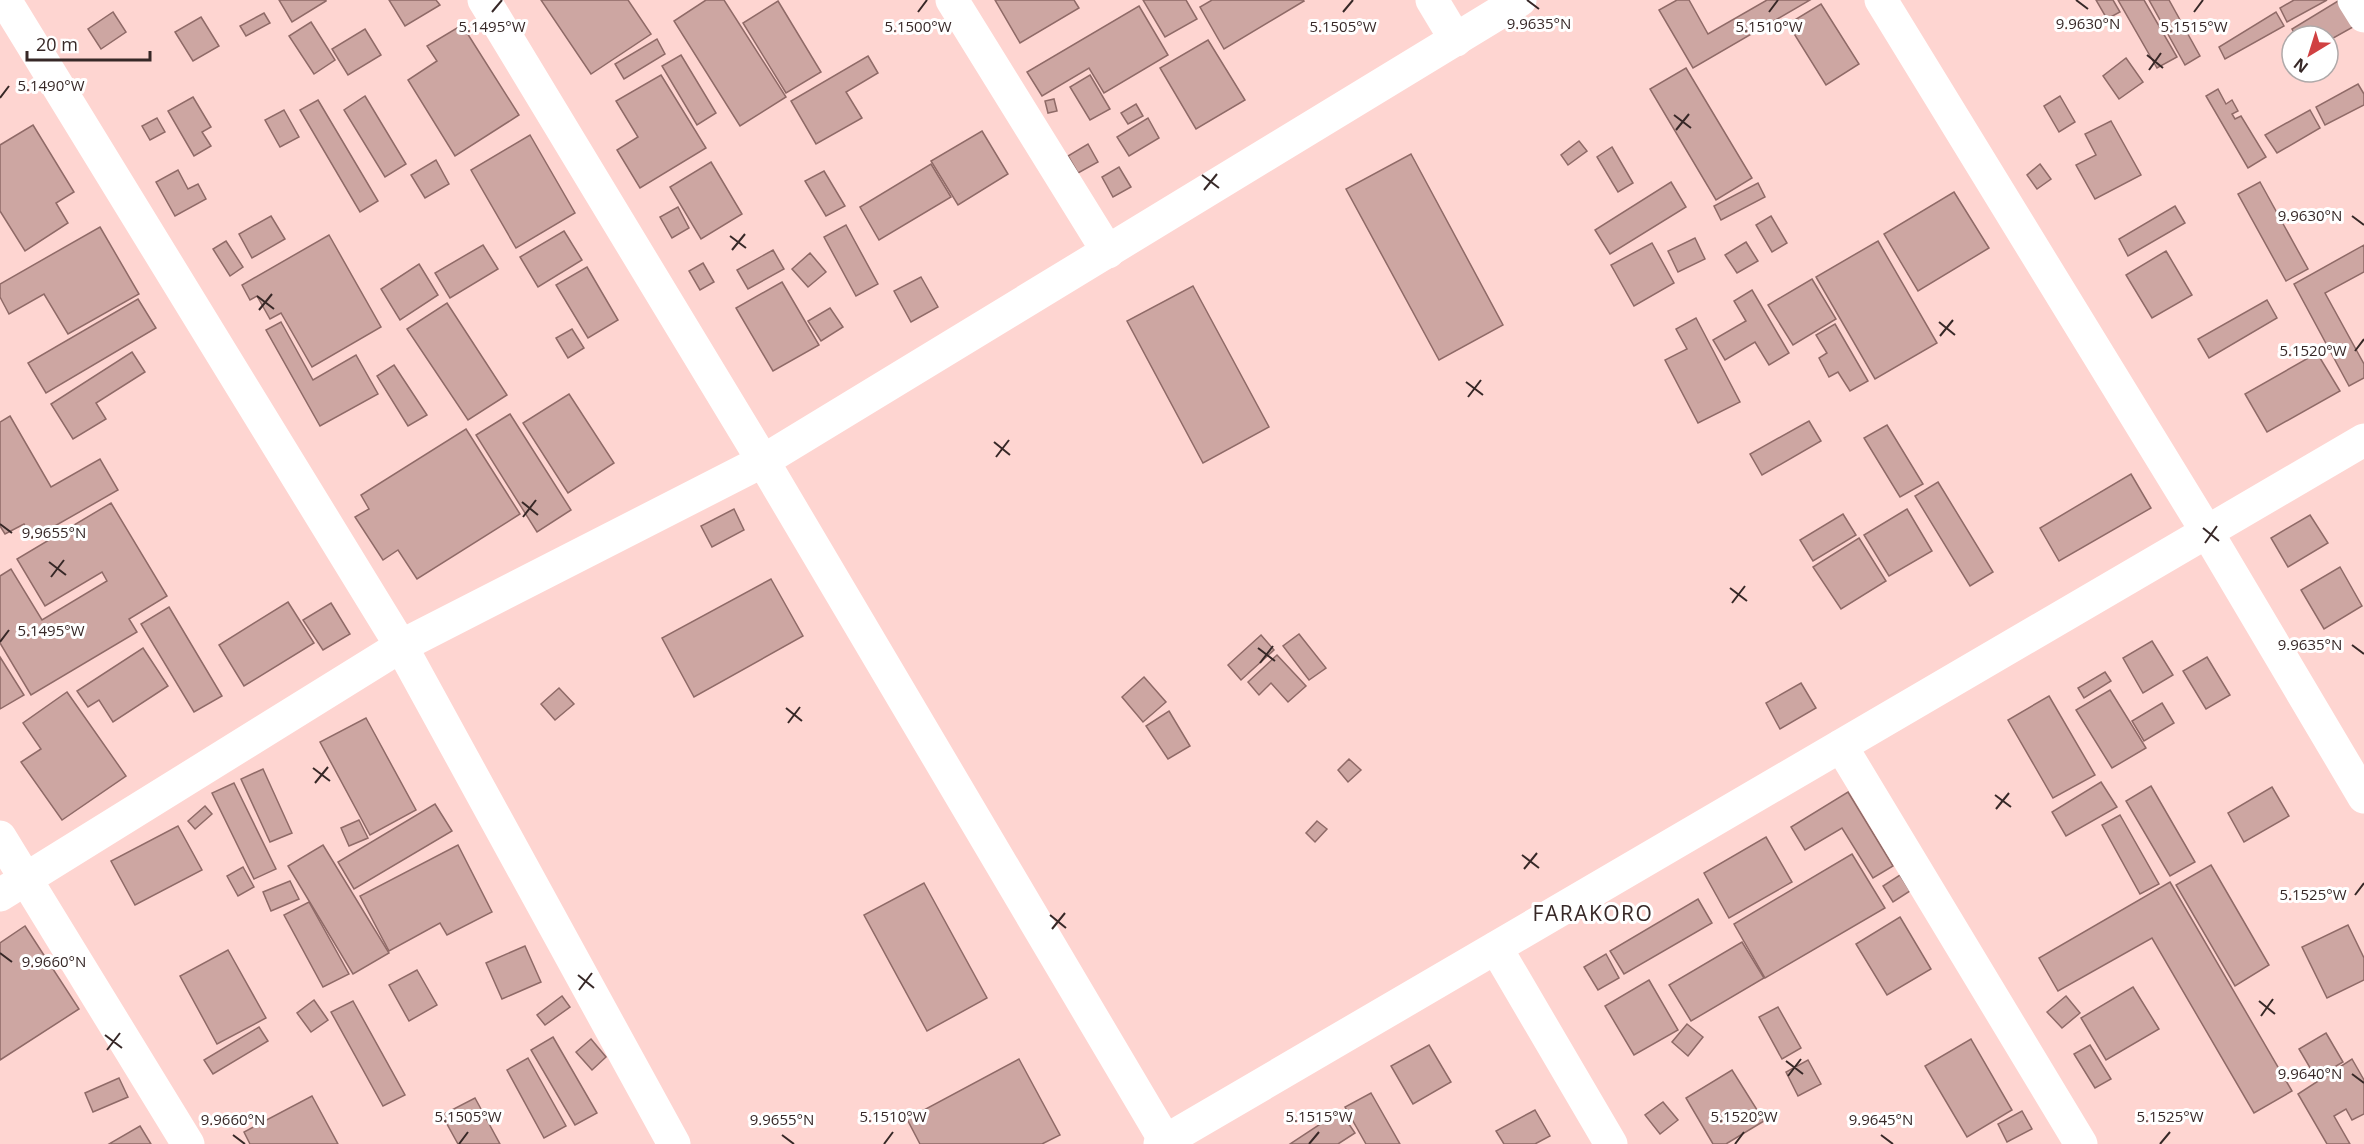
<svg xmlns="http://www.w3.org/2000/svg" width="2364" height="1144" viewBox="0 0 2364 1144" font-family="'Open Sans',sans-serif">
<style>
.building{fill:#cda6a2;stroke:#8f6a67;stroke-width:1.5}
.lines{fill:none;stroke-linecap:round;stroke-linejoin:round}
.minor{stroke:#fff;stroke-width:33}
.ticks{fill:none;stroke:#372827;stroke-width:2}
.labels{text-anchor:middle;stroke-width:6;stroke-linejoin:round;paint-order:stroke}
.neighbourhood-label{font-size:21px;letter-spacing:1.5px;fill:#372827;stroke:#fff}
.ticks-label{font-size:15px;text-anchor:middle;fill:#372827;stroke:#fff;stroke-width:6;stroke-linejoin:round;paint-order:stroke}
</style>
<rect width="100%" height="100%" fill="#fed5d1"/>
<!-- building -->
<g class="building">
<path d="M279,0H326V1L292,22Z"/>
<path d="M389,0H436L440,5L405,26Z"/>
<path d="M541,0H628L651,34L591,74Z"/>
<path d="M706,0H724L786,97L740,126L674,21Z"/>
<path d="M995,0H1074L1079,8L1020,43Z"/>
<path d="M1143,0H1186L1197,19L1165,37Z"/>
<path d="M1212,0H1303L1304,1L1224,49L1200,7Z"/>
<path d="M1677,0H1689L1708,34L1767,0H1810L1693,68L1659,10Z"/>
<path d="M2096,0H2113L2120,12L2107,19Z"/>
<path d="M2118,0H2144L2177,57L2157,68Z"/>
<path d="M2149,0H2169L2200,56L2185,65Z"/>
<path d="M2294,0H2327L2287,22L2280,8Z"/>
<path d="M778,1L821,72L786,93L743,23Z"/>
<path d="M2338,1L2353,27L2328,41V36H2296L2292,29Z"/>
<path d="M1821,4L1859,64L1826,85L1788,24Z"/>
<path d="M1139,6L1168,55L1104,93L1089,68L1042,96L1027,72Z"/>
<path d="M113,12L126,32L101,49L88,29Z"/>
<path d="M2276,12L2284,26L2225,59L2219,47Z"/>
<path d="M264,13L270,23L246,36L240,26Z"/>
<path d="M201,17L219,46L193,61L175,32Z"/>
<path d="M311,22L335,60L314,74L289,36Z"/>
<path d="M462,25L519,115L455,156L408,80L437,61L427,46Z"/>
<path d="M365,29L381,55L348,75L332,49Z"/>
<path d="M657,39L665,54L624,79L615,64Z"/>
<path d="M1208,40L1245,100L1196,129L1160,68Z"/>
<path d="M681,55L716,113L697,125L662,66Z"/>
<path d="M868,56L878,73L846,92L862,118L816,144L791,101Z"/>
<path d="M2126,58L2143,82L2119,99L2103,76Z"/>
<path d="M1686,68L1752,178L1716,200L1650,89Z"/>
<path d="M661,75L706,148L640,188L617,150L638,137L616,101Z"/>
<path d="M1090,75L1110,109L1090,120L1070,87Z"/>
<path d="M2358,84L2364,94V105L2325,125L2316,107Z"/>
<path d="M2218,89L2226,104L2232,100L2238,111L2232,114L2235,119L2241,116L2266,157L2248,168L2206,96Z"/>
<path d="M365,96L406,164L385,177L344,110Z"/>
<path d="M2060,96L2075,122L2059,132L2044,106Z"/>
<path d="M193,97L211,127L202,132L211,146L194,156L168,111Z"/>
<path d="M1054,99L1057,111L1048,113L1045,101Z"/>
<path d="M318,100L378,201L360,212L300,110Z"/>
<path d="M1136,104L1143,116L1128,124L1121,113Z"/>
<path d="M284,110L299,137L280,147L265,120Z"/>
<path d="M2310,110L2320,128L2277,153L2265,135Z"/>
<path d="M157,118L165,132L150,140L142,126Z"/>
<path d="M1148,118L1159,138L1129,156L1117,137Z"/>
<path d="M2111,121L2141,175L2095,199L2076,165L2096,155L2085,134Z"/>
<path d="M33,125L74,192L56,203L68,223L25,251L0,211V145Z"/>
<path d="M982,131L1008,174L958,205L931,161Z"/>
<path d="M530,135L575,213L516,248L471,170Z"/>
<path d="M1579,141L1587,151L1568,165L1561,155Z"/>
<path d="M1088,144L1098,162L1078,173L1068,156Z"/>
<path d="M1612,147L1633,183L1618,192L1597,157Z"/>
<path d="M1411,154L1503,325L1439,360L1346,189Z"/>
<path d="M436,160L449,184L425,198L411,175Z"/>
<path d="M711,162L742,214L701,239L670,187Z"/>
<path d="M931,164L951,197L879,240L860,207Z"/>
<path d="M2040,164L2051,179L2037,189L2027,175Z"/>
<path d="M1119,167L1131,187L1113,197L1102,177Z"/>
<path d="M178,170L188,189L198,184L206,199L175,216L156,182Z"/>
<path d="M824,171L845,206L826,216L805,181Z"/>
<path d="M1671,182L1686,207L1610,254L1595,230Z"/>
<path d="M2260,182L2308,269L2286,281L2238,194Z"/>
<path d="M1758,183L1765,197L1721,220L1714,206Z"/>
<path d="M1954,192L1989,248L1918,291L1884,234Z"/>
<path d="M2175,206L2185,223L2128,256L2119,239Z"/>
<path d="M678,207L689,228L672,238L660,217Z"/>
<path d="M271,216L285,239L252,258L239,234Z"/>
<path d="M1771,216L1787,243L1772,252L1756,225Z"/>
<path d="M846,225L878,284L856,296L824,237Z"/>
<path d="M100,227L139,294L68,334L44,294L9,314L0,297V284Z"/>
<path d="M564,231L582,260L538,287L520,257Z"/>
<path d="M329,235L381,327L312,367L281,313L270,319L257,296L250,300L242,285Z"/>
<path d="M1695,238L1705,259L1678,272L1668,251Z"/>
<path d="M226,241L243,267L230,276L213,249Z"/>
<path d="M1878,241L1937,343L1875,379L1816,277Z"/>
<path d="M1746,242L1758,261L1737,273L1725,255Z"/>
<path d="M1652,243L1674,283L1634,306L1611,265Z"/>
<path d="M483,245L498,269L450,298L435,273Z"/>
<path d="M2364,245V272L2325,293L2364,364V378L2349,386L2294,284Z"/>
<path d="M773,250L784,269L748,289L737,270Z"/>
<path d="M2166,251L2192,295L2152,318L2126,275Z"/>
<path d="M810,253L826,272L808,287L792,269Z"/>
<path d="M703,263L714,282L700,290L689,271Z"/>
<path d="M419,264L438,295L400,320L381,289Z"/>
<path d="M587,267L618,320L588,338L556,285Z"/>
<path d="M921,277L938,307L911,322L894,291Z"/>
<path d="M1812,279L1836,319L1793,345L1768,305Z"/>
<path d="M782,282L819,345L773,371L736,308Z"/>
<path d="M1193,286L1269,427L1203,463L1127,321Z"/>
<path d="M1752,290L1789,353L1769,365L1755,342L1725,360L1713,340L1746,321L1734,301Z"/>
<path d="M138,299L156,328L46,393L28,363Z"/>
<path d="M2267,300L2277,318L2209,358L2198,339Z"/>
<path d="M447,303L507,395L468,420L407,329Z"/>
<path d="M830,308L843,327L821,341L808,321Z"/>
<path d="M1696,318L1740,402L1698,423L1665,360L1687,349L1676,329Z"/>
<path d="M281,322L313,380L356,355L378,394L320,426L266,330Z"/>
<path d="M1835,324L1868,381L1850,391L1838,372L1829,377L1819,358L1827,353L1816,335Z"/>
<path d="M572,329L584,348L568,358L556,338Z"/>
<path d="M132,352L145,372L96,403L106,419L73,439L51,404Z"/>
<path d="M2317,353L2340,391L2267,432L2245,394Z"/>
<path d="M394,365L427,415L408,426L377,376Z"/>
<path d="M569,394L614,463L568,493L523,423Z"/>
<path d="M510,414L571,510L537,532L476,435Z"/>
<path d="M10,416L51,487L100,459L118,490L32,539L24,524L5,534L0,526V422Z"/>
<path d="M1809,421L1821,441L1762,475L1750,454Z"/>
<path d="M1887,425L1923,484L1900,497L1864,438Z"/>
<path d="M466,429L520,514L417,579L398,550L383,560L355,517L369,509L361,495Z"/>
<path d="M2131,474L2151,508L2059,561L2040,528Z"/>
<path d="M1938,482L1993,572L1970,586L1915,496Z"/>
<path d="M111,503L167,596L129,619L137,632L31,695L0,643V576L11,569L42,620L107,581L102,572L45,606L17,559Z"/>
<path d="M734,509L744,530L712,547L701,526Z"/>
<path d="M1907,509L1932,551L1889,576L1864,535Z"/>
<path d="M1843,514L1856,535L1813,561L1800,540Z"/>
<path d="M2310,515L2328,543L2288,567L2271,538Z"/>
<path d="M1859,538L1886,581L1841,609L1813,567Z"/>
<path d="M2340,567L2362,606L2324,629L2301,590Z"/>
<path d="M771,579L803,636L694,697L662,638Z"/>
<path d="M288,602L314,643L244,686L219,645Z"/>
<path d="M331,603L350,634L323,650L303,620Z"/>
<path d="M169,607L222,696L194,712L141,624Z"/>
<path d="M1299,634L1326,668L1309,680L1283,646Z"/>
<path d="M1261,635L1274,650L1241,680L1228,665Z"/>
<path d="M2152,641L2173,675L2143,693L2123,658Z"/>
<path d="M143,648L168,686L113,722L99,700L88,707L77,691Z"/>
<path d="M1277,655L1306,686L1288,702L1271,683L1259,695L1248,682Z"/>
<path d="M0,657L24,695L0,709Z"/>
<path d="M2207,657L2230,695L2206,709L2183,671Z"/>
<path d="M2105,672L2111,681L2084,698L2078,688Z"/>
<path d="M1144,677L1166,702L1143,722L1122,697Z"/>
<path d="M1801,683L1816,708L1780,729L1766,703Z"/>
<path d="M559,688L574,704L555,720L541,704Z"/>
<path d="M2110,690L2146,748L2112,768L2076,710Z"/>
<path d="M67,692L126,776L62,820L21,762L41,749L23,723Z"/>
<path d="M2049,696L2095,775L2053,798L2008,720Z"/>
<path d="M2162,703L2174,723L2144,741L2132,721Z"/>
<path d="M1169,711L1190,746L1168,759L1146,726Z"/>
<path d="M366,718L416,810L370,835L320,742Z"/>
<path d="M1349,759L1361,770L1348,782L1338,770Z"/>
<path d="M263,769L292,833L270,842L241,779Z"/>
<path d="M2101,782L2117,807L2066,836L2052,812Z"/>
<path d="M234,783L276,869L254,879L212,793Z"/>
<path d="M2151,786L2195,862L2170,876L2126,801Z"/>
<path d="M2272,787L2289,816L2244,842L2228,813Z"/>
<path d="M1848,792L1893,866L1873,878L1842,828L1805,850L1791,827Z"/>
<path d="M435,804L452,831L354,889L338,862Z"/>
<path d="M205,806L212,814L195,829L188,821Z"/>
<path d="M2120,815L2159,884L2140,894L2102,825Z"/>
<path d="M359,820L368,838L349,846L341,828Z"/>
<path d="M1317,821L1327,829L1315,842L1306,833Z"/>
<path d="M178,826L202,870L135,905L111,861Z"/>
<path d="M1766,837L1792,882L1729,918L1704,873Z"/>
<path d="M323,845L389,953L353,974L288,866Z"/>
<path d="M458,845L492,912L447,935L440,923L389,951L360,896Z"/>
<path d="M1852,854L1885,908L1765,978L1734,924Z"/>
<path d="M2211,865L2269,965L2235,986L2176,885Z"/>
<path d="M243,867L254,887L238,896L227,876Z"/>
<path d="M1900,875L1910,891L1893,902L1883,886Z"/>
<path d="M290,881L299,899L271,911L263,892Z"/>
<path d="M2170,882L2292,1091L2254,1113L2152,938L2058,991L2039,958Z"/>
<path d="M924,883L987,998L927,1031L864,915Z"/>
<path d="M1698,899L1712,923L1624,974L1610,951Z"/>
<path d="M309,902L349,974L323,987L284,915Z"/>
<path d="M1900,917L1931,969L1887,995L1856,944Z"/>
<path d="M2348,925L2364,958V980L2327,998L2302,947Z"/>
<path d="M25,926L79,1009L0,1060V943Z"/>
<path d="M1742,942L1764,978L1691,1021L1669,985Z"/>
<path d="M525,946L541,982L502,999L486,963Z"/>
<path d="M228,950L266,1018L217,1044L180,976Z"/>
<path d="M1606,954L1619,978L1598,990L1584,967Z"/>
<path d="M417,970L437,1005L409,1021L389,985Z"/>
<path d="M1649,980L1678,1030L1634,1055L1605,1006Z"/>
<path d="M2133,987L2159,1029L2106,1060L2081,1018Z"/>
<path d="M562,996L570,1007L545,1025L537,1015Z"/>
<path d="M2066,996L2080,1013L2062,1028L2047,1012Z"/>
<path d="M314,1000L328,1020L311,1032L297,1013Z"/>
<path d="M353,1001L405,1095L383,1106L331,1012Z"/>
<path d="M1778,1007L1801,1048L1782,1059L1759,1017Z"/>
<path d="M1687,1024L1703,1037L1688,1056L1672,1042Z"/>
<path d="M259,1027L268,1041L213,1074L204,1060Z"/>
<path d="M2326,1033L2343,1062L2316,1078L2299,1049Z"/>
<path d="M553,1037L597,1113L575,1125L531,1050Z"/>
<path d="M591,1039L606,1057L592,1070L576,1052Z"/>
<path d="M1971,1039L2012,1110L1967,1137L1925,1066Z"/>
<path d="M1429,1045L1451,1082L1413,1104L1391,1066Z"/>
<path d="M2090,1045L2111,1079L2095,1088L2074,1054Z"/>
<path d="M528,1058L566,1126L544,1138L507,1070Z"/>
<path d="M1019,1059L1060,1135L1042,1144H920L907,1119Z"/>
<path d="M2352,1059L2364,1080V1114L2352,1120L2346,1109L2334,1116L2350,1144H2327L2298,1094Z"/>
<path d="M1808,1060L1821,1084L1798,1096L1786,1072Z"/>
<path d="M1732,1070L1764,1121L1726,1144H1713L1686,1098Z"/>
<path d="M119,1078L128,1097L93,1112L85,1093Z"/>
<path d="M1371,1093L1400,1144H1366L1345,1107Z"/>
<path d="M312,1096L338,1144H250L244,1132Z"/>
<path d="M475,1098L500,1144H458L442,1115Z"/>
<path d="M1663,1102L1678,1120L1660,1134L1645,1115Z"/>
<path d="M1535,1110L1550,1136L1535,1144H1504L1496,1131Z"/>
<path d="M1340,1111L1355,1133L1338,1144H1290Z"/>
<path d="M2022,1111L2032,1129L2007,1142L1998,1124Z"/>
<path d="M140,1126L151,1144H109Z"/>
</g>
<g class="lines">
<!-- minor -->
<g class="minor">
<path d="M5,0L401,646L674,1144"/>
<path d="M484,0L763,461L1167,1144"/>
<path d="M952,0L1108,252"/>
<path d="M1432,0L1456,40"/>
<path d="M1881,0L2207,532L2364,797"/>
<path d="M2354,0L2364,16"/>
<path d="M1841,746L2081,1144"/>
<path d="M0,837L188,1144"/>
<path d="M0,895L401,646L763,461L1520,0"/>
<path d="M1496,948L1611,1144"/>
<path d="M1160,1144L2364,440"/>
</g>
</g>
<!-- ticks -->
<path class="ticks" d="M1527,0L1539,9M2076,0L2088,9M492,12L502,0M918,12L927,0M1343,12L1353,0M1769,12L1778,0M2194,12L2203,0M2147,55L2163,68M2149,70L2161,53M0,98L9,86M1674,115L1691,128M1676,130L1689,114M1202,175L1219,188M1204,190L1217,174M2352,216L2364,225M730,236L746,248M732,250L745,234M257,296L274,309M259,310L272,294M1939,322L1955,335M1940,336L1953,320M2355,351L2364,339M1466,382L1483,395M1468,397L1481,380M994,442L1010,455M996,457L1009,440M522,502L538,515M523,517L536,500M0,524L12,533M2203,528L2219,541M2205,543L2217,526M49,562L66,575M51,577L64,560M1730,588L1747,601M1732,603L1745,586M0,642L9,630M2352,645L2364,654M1258,648L1275,661M1260,663L1273,646M786,708L802,721M788,723L800,707M313,768L330,781M315,783L328,767M1995,795L2011,807M1996,809L2009,793M1522,855L1539,868M1524,869L1537,853M2355,895L2364,883M1050,915L1066,928M1052,929L1065,913M0,953L12,962M578,975L594,988M579,990L592,973M2259,1001L2275,1014M2261,1016L2273,999M105,1035L122,1048M107,1050L120,1033M1786,1061L1803,1074M2352,1074L2364,1083M1788,1076L1801,1059M233,1135L245,1144M782,1135L794,1144M1881,1135L1893,1144M459,1144L468,1132M884,1144L893,1132M1309,1144L1319,1132M1735,1144L1744,1132M2160,1144L2170,1132"/>
<g class="labels">
<!-- neighbourhood labels -->
<g class="neighbourhood-label">
<text x="1593" y="921">FARAKORO</text>
</g>
</g>
<g class="ticks-label">
<text x="1539" y="29">9.9635°N</text>
<text x="2088" y="29">9.9630°N</text>
<text x="492" y="32">5.1495°W</text>
<text x="918" y="32">5.1500°W</text>
<text x="1343" y="32">5.1505°W</text>
<text x="1769" y="32">5.1510°W</text>
<text x="2194" y="32">5.1515°W</text>
<text x="51" y="91">5.1490°W</text>
<text x="2310" y="221">9.9630°N</text>
<text x="2313" y="356">5.1520°W</text>
<text x="54" y="538">9.9655°N</text>
<text x="51" y="636">5.1495°W</text>
<text x="2310" y="650">9.9635°N</text>
<text x="2313" y="900">5.1525°W</text>
<text x="54" y="967">9.9660°N</text>
<text x="2310" y="1079">9.9640°N</text>
<text x="468" y="1122">5.1505°W</text>
<text x="893" y="1122">5.1510°W</text>
<text x="1319" y="1122">5.1515°W</text>
<text x="1744" y="1122">5.1520°W</text>
<text x="2170" y="1122">5.1525°W</text>
<text x="233" y="1125">9.9660°N</text>
<text x="782" y="1125">9.9655°N</text>
<text x="1881" y="1125">9.9645°N</text>
</g>
<!-- north arrow -->
<g transform="translate(2310 54) rotate(218)"><circle r="28" fill="#ffffff" stroke="#afa9a9" stroke-width="1.5"/>
<path d="M0-4.5L10 22L0 15L-10 22Z" fill="#d04142"/>
<text y="-9" font-size="16" font-weight="bold" text-anchor="middle" fill="#372827">N</text>
</g>
<!-- scale -->
<path d="M27 51v9h123v-9" fill="none" stroke="#372827" stroke-width="3"/>
<text x="36" y="51" font-size="18" fill="#372827" stroke="#ffffff" stroke-width="4.5" paint-order="stroke">20 m</text>
</svg>
